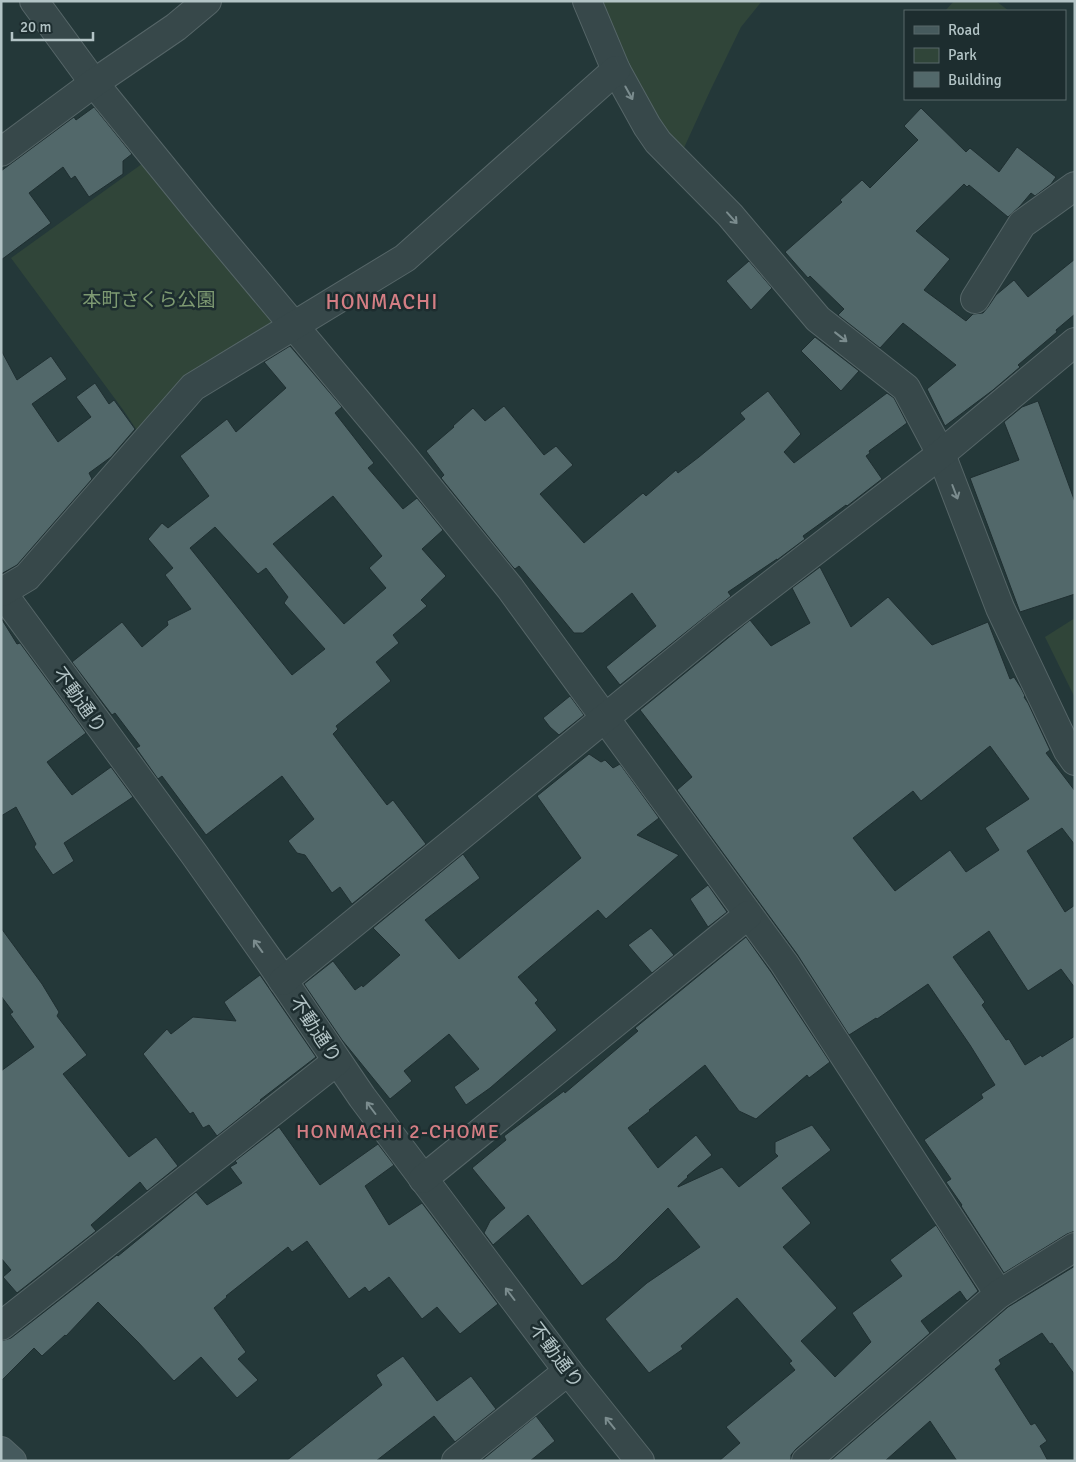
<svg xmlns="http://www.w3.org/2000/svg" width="1076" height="1462" viewBox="0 0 1076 1462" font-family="Signika,'Noto Sans JP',sans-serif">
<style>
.green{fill:#304539}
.building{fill:#52686a;stroke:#1f2f31;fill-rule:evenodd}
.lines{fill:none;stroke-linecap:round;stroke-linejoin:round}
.street-casing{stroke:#566668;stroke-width:30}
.secondary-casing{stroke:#566668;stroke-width:30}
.street{stroke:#37484a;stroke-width:28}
.secondary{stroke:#465a5d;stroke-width:28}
.oneway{stroke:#7b8c8e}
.labels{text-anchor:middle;stroke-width:5;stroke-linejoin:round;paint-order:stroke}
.park-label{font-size:19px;fill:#7e9a72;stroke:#1d2d2f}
.street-label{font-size:19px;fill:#b3c4c6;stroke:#1d2d2f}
.neighbourhood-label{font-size:20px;letter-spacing:1px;fill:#d47e84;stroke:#1d2d2f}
.quarter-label{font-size:21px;letter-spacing:1px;fill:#d47e84;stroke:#1d2d2f}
</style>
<rect width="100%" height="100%" fill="#243839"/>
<!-- green -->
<g class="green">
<path d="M602,1H762L741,27L710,91L683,150L661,125L641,92Z"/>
<path d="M954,1H996L1009,11H945Z"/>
<path d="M146,161L279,319L142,438L124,411L11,258Z"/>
<path d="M1075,618V698L1045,637Z"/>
</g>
<!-- building -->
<g class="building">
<path d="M94,107L132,154L123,161V174L89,197L75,176L71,179L63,167L29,193L51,223L1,260V171L74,117L76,120Z"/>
<path d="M921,108L966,152L970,148L999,172L1017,147L1056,177L1051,184L1035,196L1031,193L1020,206L1008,217L969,185L967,187L964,184L916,231L950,259L924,290L966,321L973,314L983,313L988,307L996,295L1014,280L1028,297L1075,259V314L1056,330L1057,332L1018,365L1020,367L993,390L945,426L927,389L956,365L903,323L880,348L838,315L844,309L810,276L808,278L785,252L842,202L840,200L862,180L870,188L918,140L904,126Z"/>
<path d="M749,261L772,288L751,310L726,281Z"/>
<path d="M815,337L859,371L841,391L801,351Z"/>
<path d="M290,346L342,407L335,413L374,463L368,468L403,509L417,498L443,530L422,549L446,576L421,600L427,606L393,635L399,643L376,662L391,681L336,726L338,729L333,734L387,805L393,800L426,844L352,904L340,887L332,893L305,855L297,853L288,841L314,819L282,776L206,835L162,776L158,779L136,748L140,746L115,713L112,715L72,662L122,622L142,647L168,625L167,621L191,609L165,575L173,568L148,539L162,523L168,528L209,496L180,456L227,419L236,432L286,388L264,362ZM333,496L382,556L369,568L386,588L344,624L273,544ZM215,527L258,574L266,568L288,597L284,603L325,649L292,675L190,548Z"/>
<path d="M1,350L17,380L51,356L67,379L32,404L58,442L91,417L76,397L95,383L109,404L114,400L135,429L111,457L89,473L92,479L17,565L1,574Z"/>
<path d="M768,391L801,434L784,452L794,463L887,393L894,398L907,423L869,451L870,453L866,456L882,479L847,506L846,505L803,536L805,539L777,560V559L728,592L731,596L620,685L606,667L656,626L632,593L583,633H574L519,566L515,569L512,566L441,478L444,475L426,451L454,427L453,426L473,408L485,421L504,406L544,455L556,446L573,465L540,494L584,543L643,493L646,496L676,470L678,473L699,457L745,419L740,413Z"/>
<path d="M1038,401L1075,502V594L1020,612L970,478L1019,460L1004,422L1022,407Z"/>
<path d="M820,567L851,627L888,597L932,645L988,622L1010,679L1014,677L1021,688L1025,696L1024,697L1028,703L1050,750L1046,753L1075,791V845L1062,828L1027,851L1065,912L1075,905V988L1061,969L1028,991L989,931L953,957L985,1002L982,1005L1006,1040L1009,1039L1025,1065L1041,1055L1042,1057L1075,1036V1231L1067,1234L1004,1273L961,1206L962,1205L946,1182L951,1179L924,1140L983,1098L981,1094L995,1085L970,1045L928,984L877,1019L876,1018L849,1035L797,954L677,790L692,777L640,710L750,620L771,646L810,623L792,588ZM990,746L1029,799L985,828L999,850L966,872L950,850L895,891L853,838L913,791L921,801Z"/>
<path d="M1,618L17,644L20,643L86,733L47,762L72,795L111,767L133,797L64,843L74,861L53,875L34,847L36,844L16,807L1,816Z"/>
<path d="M570,696L584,715L559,735L550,727L543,718Z"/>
<path d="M589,754L601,762L605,760L613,768L620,764L659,818L637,835L679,855L606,919L598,910L518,977L538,1000L535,1003L557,1030L490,1088L466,1105L454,1087L479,1069L449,1034L404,1071L412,1081L390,1099L342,1040L304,984L333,961L355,990L362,985L363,987L400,955L373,928L463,854L480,878L425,920L459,959L581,858L537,796Z"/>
<path d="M708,885L727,912L708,927L690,899Z"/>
<path d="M1,928L42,984L59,1012L57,1016L87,1055L63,1074L129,1157L156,1137L178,1166L147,1191L140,1182L91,1225L96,1231L17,1293L3,1277L11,1270L1,1258V1071L34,1047L10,1014L13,1012L1,996Z"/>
<path d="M651,928L674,955L652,973L628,945Z"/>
<path d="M746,937L771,972L830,1062L809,1078L807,1075L756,1119L739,1111L705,1065L649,1110L650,1111L628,1128L658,1168L696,1135L712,1155L687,1176L688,1177L678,1186V1187L722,1167L739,1187L778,1156L775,1153V1142L812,1125L831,1150L782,1188L811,1223L783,1247L837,1308L801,1341L835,1377L871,1342L852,1313L902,1276L890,1260L936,1225L978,1291L967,1301L960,1291L921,1321L930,1333L796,1449L791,1455V1461H719L740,1443L726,1427L795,1370L789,1363L792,1361L737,1298L681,1346L683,1349L649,1373L605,1319L647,1283L700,1247L668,1208L616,1260L582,1286L528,1215L493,1245L484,1233L490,1221L505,1208L472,1168L506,1140L504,1136L564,1091L565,1093L638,1031L635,1028Z"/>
<path d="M260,975L316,1057L260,1100L261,1101L217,1136L209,1125L203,1128L193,1112L190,1114L143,1054L167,1029L171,1034L193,1017L236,1021L224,1002Z"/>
<path d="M279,1127L320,1185L378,1144L394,1165L365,1186L389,1225L422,1203L498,1304L460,1334L437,1307L422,1319L389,1277L369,1292L365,1287L349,1299L307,1241L292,1252L288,1247L226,1296L227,1297L214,1308L246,1352L238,1359L258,1380L237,1398L201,1357L174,1381L138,1342L98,1302L66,1336L65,1335L42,1356L34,1348L1,1381V1341L11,1338L117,1255L118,1256L196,1192L207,1205L242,1183L230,1167L237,1163L235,1161Z"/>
<path d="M1075,1266V1375L1052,1343L1050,1344L1042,1333L999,1360L1001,1364L995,1369L1031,1425L1035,1423L1047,1441L1040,1446L1048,1461H957L930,1421L885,1461H830L1008,1307Z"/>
<path d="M403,1356L437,1401L471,1376L496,1409L455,1442L434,1416L376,1461H286L382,1385L376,1375Z"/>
<path d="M536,1416L555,1441L530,1461H481Z"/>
</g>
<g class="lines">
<!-- street casing -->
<g class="street-casing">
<g id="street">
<path d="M34,1L94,83L202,216L402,455L510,588L784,963L999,1294"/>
<path d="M587,1L616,70L647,126L658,142L730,215L818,319L906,388L941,454L1000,608L1068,751L1075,761"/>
<path d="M1,152L94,83L176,27L207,1"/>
<path d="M975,299L1022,224L1075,186"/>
<path d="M1,591L194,854L271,963L362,1097L568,1371L640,1461"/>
<path d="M2,592L27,577L193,387L405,258L616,70"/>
<path d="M283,981L720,624L941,454L1075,342"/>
<path d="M423,1179L748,915"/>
<path d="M1,1326L337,1061"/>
<path d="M456,1461L568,1371"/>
<path d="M806,1461L999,1294L1075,1247"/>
</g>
</g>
<!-- secondary casing -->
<g class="secondary-casing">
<path id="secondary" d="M1,1451L12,1461"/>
</g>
<!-- street -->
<use href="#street" class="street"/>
<!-- secondary -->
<use href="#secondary" class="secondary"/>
</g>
<!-- one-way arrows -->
<defs><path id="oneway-shaft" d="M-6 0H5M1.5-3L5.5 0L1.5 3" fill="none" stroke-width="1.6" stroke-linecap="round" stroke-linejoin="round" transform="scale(1.25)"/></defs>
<g class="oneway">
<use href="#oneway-shaft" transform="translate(629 93) rotate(61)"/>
<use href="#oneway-shaft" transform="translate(732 218) rotate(48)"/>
<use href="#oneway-shaft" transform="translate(841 337) rotate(38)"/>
<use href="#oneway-shaft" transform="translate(955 492) rotate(69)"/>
<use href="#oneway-shaft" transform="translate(258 946) rotate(-126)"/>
<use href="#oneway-shaft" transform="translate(371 1108) rotate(-127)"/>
<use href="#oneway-shaft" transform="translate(510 1294) rotate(-127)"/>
<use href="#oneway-shaft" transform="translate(610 1423) rotate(-129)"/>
</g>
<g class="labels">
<!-- park labels -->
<g class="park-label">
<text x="149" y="306">本町さくら公園</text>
</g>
<!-- street labels -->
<g class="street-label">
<text transform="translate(80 700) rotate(54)" y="7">不動通り</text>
<text transform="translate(316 1029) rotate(56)" y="7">不動通り</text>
<text transform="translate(557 1355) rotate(53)" y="7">不動通り</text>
</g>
<!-- neighbourhood labels -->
<g class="neighbourhood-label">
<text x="398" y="1138">HONMACHI 2-CHOME</text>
</g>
<!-- quarter labels -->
<g class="quarter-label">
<text x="382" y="309">HONMACHI</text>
</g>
</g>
<!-- border -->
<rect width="1076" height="1462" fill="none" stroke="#b3c4c6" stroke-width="5"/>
<!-- legend -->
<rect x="904" y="10" width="162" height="90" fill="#1d2d2f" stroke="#59696b"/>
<rect x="914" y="26" width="25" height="8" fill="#465a5d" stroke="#59696b"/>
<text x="948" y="35" font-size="15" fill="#b3c4c6">Road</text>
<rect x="914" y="48" width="25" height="15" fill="#304539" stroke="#59696b"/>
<text x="948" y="60" font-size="15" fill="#b3c4c6">Park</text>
<rect x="914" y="72" width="25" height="15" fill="#52686a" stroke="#59696b"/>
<text x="948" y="85" font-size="15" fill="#b3c4c6">Building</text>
<!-- scale -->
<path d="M12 32v8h81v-8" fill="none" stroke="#b3c4c6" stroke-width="2.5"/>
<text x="20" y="32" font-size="15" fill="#b3c4c6" stroke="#1d2d2f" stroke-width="4" paint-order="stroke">20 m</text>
</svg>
